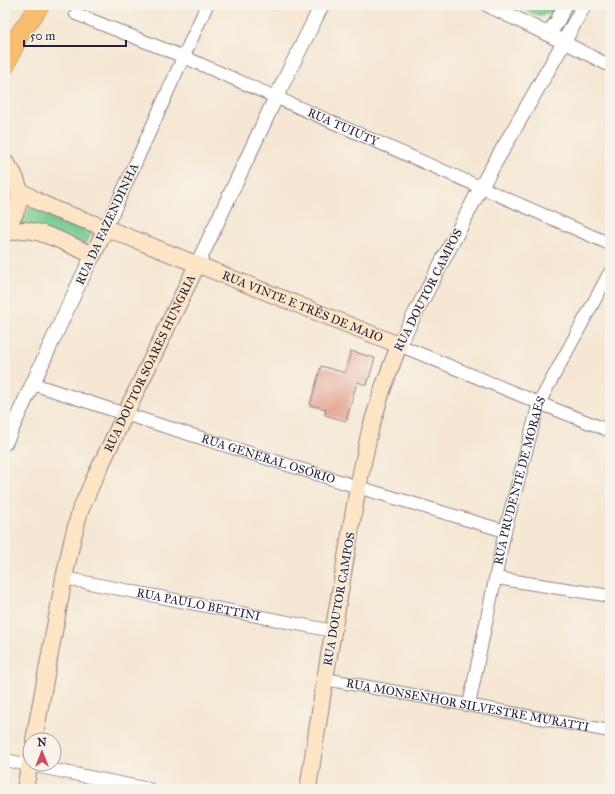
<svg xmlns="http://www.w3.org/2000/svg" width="615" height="794" viewBox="0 0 615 794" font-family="'IM FELL Great Primer',serif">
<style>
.green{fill:#76cb8e;stroke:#4c7664}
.building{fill:#e29481}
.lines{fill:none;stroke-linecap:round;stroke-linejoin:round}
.minor-casing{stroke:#8c8487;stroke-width:14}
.tertiary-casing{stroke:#8c8487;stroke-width:16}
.secondary-casing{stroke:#8c8487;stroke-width:18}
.trunk-casing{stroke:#8c8487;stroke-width:20}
.path{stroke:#8c8487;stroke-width:2.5;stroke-dasharray:3 3;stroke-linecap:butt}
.minor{stroke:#fff;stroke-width:12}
.tertiary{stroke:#fff;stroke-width:14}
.secondary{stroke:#fde5c5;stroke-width:16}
.trunk{stroke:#f9be6d;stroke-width:19}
.labels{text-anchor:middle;stroke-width:3;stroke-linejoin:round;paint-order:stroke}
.street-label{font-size:12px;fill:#22223b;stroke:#f7f3e8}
</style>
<rect width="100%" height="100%" fill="#f7f3e8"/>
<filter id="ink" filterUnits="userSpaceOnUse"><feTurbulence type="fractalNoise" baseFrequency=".025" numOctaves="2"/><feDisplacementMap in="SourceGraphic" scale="8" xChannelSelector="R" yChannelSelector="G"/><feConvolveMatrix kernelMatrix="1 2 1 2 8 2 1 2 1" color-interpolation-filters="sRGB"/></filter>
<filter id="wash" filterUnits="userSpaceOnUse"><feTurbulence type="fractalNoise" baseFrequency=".012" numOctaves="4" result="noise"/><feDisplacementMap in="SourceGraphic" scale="16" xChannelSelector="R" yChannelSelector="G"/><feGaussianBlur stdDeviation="0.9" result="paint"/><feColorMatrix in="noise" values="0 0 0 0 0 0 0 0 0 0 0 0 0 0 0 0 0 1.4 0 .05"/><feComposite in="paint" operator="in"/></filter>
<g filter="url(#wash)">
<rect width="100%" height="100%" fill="#f5e7d3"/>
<!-- green -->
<g class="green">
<path d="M516,5H557L553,13L540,15H536Z"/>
<path d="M5,172C7,176 9,181 10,185C12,192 9,202 5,208Z"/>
<path d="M31,203L38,210L46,214L92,232L86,244L20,224C25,217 29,211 31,203Z"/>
</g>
<g id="blocks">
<!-- building -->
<path class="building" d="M351,351L375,358L367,385L357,382L346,421L325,415L326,409L310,405L321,366L345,373Z"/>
</g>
</g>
<g filter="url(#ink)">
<use href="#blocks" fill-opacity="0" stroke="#8c8487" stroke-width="1"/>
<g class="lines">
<!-- minor casing -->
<g class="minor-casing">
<g id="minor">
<path id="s1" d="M76,14L184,57L610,244"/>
<path d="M564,42L610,66"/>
<path d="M106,228L207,5"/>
<path d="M399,345L539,403L610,431"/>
<path id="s2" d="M33,384L125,414L358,487L505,531"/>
<path id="s3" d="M64,578L333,631"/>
<path d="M496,578L610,596"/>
<path id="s4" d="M325,679L610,731"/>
<path id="s5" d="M469,705L505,531L539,403L610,272"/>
<path d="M5,760L149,789"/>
</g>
</g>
<!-- tertiary casing -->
<g class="tertiary-casing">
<g id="tertiary">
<path d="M488,5L564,42"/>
<path d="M546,33C556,28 560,15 565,5"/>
<path d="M197,265L276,97L322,5"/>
<path d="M399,345L404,335L481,187L564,42L584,5"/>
<path d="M5,443C35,381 62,317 93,255"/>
</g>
</g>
<!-- secondary casing -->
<g class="secondary-casing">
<g id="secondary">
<path d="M5,162C24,183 24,207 5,227"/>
<path id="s6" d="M19,190L41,203L56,210L106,228L399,345L383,388L370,430L358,487L325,679L308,789"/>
<path d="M5,233C11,232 17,230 24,230C45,231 73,247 93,255L106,228"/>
<path id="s7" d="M34,740L64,578L73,537L80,511L94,479L197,265"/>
<path d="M25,789L30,761"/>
</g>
</g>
<!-- trunk casing -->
<g class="trunk-casing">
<path id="trunk" d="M5,66L19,35L40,5"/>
</g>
<!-- path -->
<path class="path" d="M607,5L608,52"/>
<!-- minor -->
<use href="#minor" class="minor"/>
<!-- tertiary -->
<use href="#tertiary" class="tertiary"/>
<!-- secondary -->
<use href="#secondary" class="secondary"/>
<!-- trunk -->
<use href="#trunk" class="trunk"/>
</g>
</g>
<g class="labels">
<!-- street labels -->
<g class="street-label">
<text dy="4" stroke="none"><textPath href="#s1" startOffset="290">RUA TUIUTY</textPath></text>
<text transform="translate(107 224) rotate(-65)" y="4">RUA DA FAZENDINHA</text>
<text transform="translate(428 290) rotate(-63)" y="4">RUA DOUTOR CAMPOS</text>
<text dy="4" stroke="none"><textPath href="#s6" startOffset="307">RUA VINTE E TRÊS DE MAIO</textPath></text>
<text dy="4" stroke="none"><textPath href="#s7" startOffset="397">RUA DOUTOR SOARES HUNGRIA</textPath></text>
<text dy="4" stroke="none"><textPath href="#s2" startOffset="247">RUA GENERAL OSÓRIO</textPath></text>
<text dy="4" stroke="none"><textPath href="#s5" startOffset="230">RUA PRUDENTE DE MORAES</textPath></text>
<text transform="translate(339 599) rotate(-80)" y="4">RUA DOUTOR CAMPOS</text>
<text dy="4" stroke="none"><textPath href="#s3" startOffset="137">RUA PAULO BETTINI</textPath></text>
<text dy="4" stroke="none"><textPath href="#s4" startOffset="145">RUA MONSENHOR SILVESTRE MURATTI</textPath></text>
</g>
</g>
<!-- margin -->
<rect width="615" height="794" fill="none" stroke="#f7f3e8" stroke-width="20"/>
<!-- north arrow -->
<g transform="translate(42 752)"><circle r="19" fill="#f7f3e8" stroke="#a29fa3"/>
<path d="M0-3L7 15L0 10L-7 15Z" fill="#d1495b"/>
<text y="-6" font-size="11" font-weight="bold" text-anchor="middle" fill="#22223b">N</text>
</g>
<!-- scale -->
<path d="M24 40v6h102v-6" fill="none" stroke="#22223b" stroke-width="2"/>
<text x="30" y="40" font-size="12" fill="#22223b" stroke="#f7f3e8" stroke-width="3" paint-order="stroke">50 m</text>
</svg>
